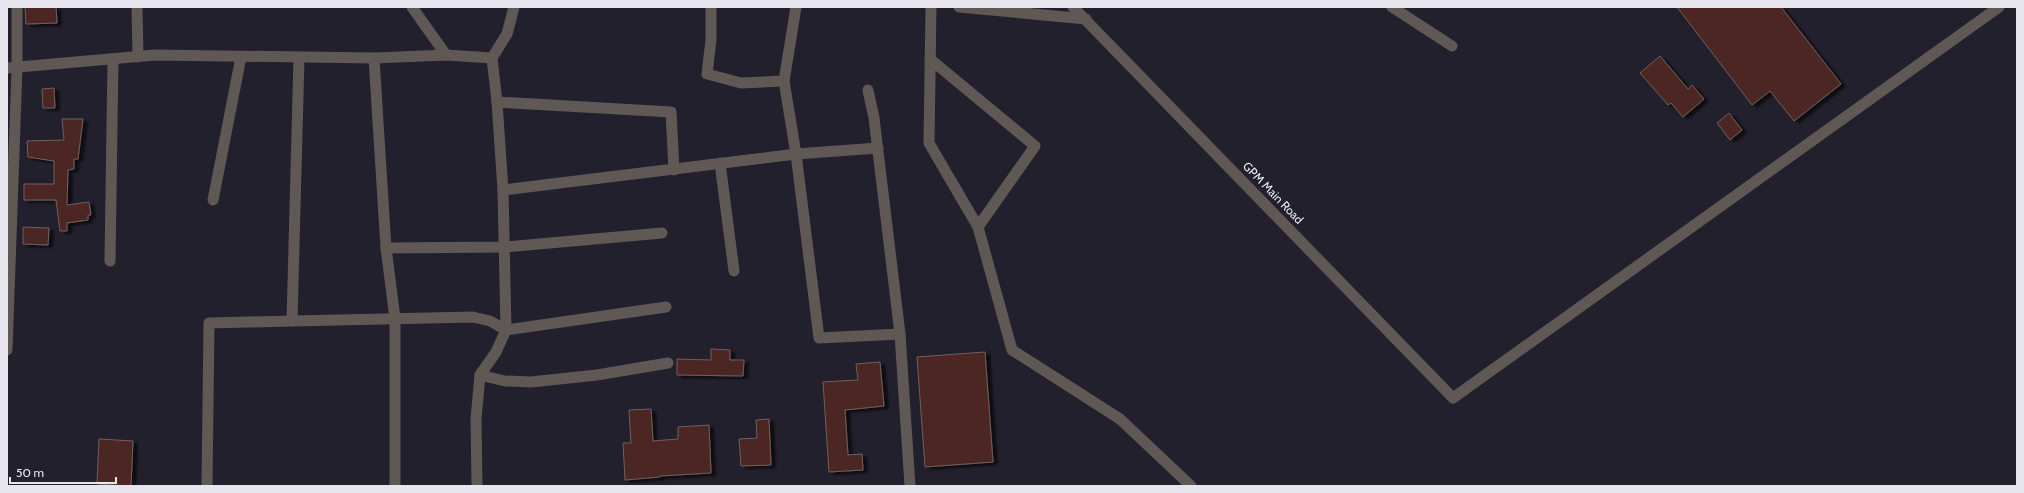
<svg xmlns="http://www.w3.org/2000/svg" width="2024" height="493" viewBox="0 0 2024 493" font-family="Cabin,sans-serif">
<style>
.building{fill:#4b2624;stroke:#705f5e;filter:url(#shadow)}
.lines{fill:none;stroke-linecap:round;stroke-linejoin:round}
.minor{stroke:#5f5855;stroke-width:11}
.labels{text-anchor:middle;stroke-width:3;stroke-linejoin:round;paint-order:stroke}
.street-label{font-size:12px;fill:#e7e6ee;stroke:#22202c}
</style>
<defs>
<filter id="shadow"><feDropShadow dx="4.5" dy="2.5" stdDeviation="1" flood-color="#0009"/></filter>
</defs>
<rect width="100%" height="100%" fill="#22202c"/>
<!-- building -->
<g class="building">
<path d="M25,7H56L57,23L26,24Z"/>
<path d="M1677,7H1781L1841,84L1794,121L1770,91L1752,105Z"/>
<path d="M1660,56L1688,89L1692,85L1704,99L1683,117L1671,103L1668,105L1640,73Z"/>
<path d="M54,88L55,108H43L42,89Z"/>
<path d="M1729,113L1742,130L1730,140L1717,123Z"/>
<path d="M62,119H83L78,159H74V169L68,170L67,205L89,202L91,215H88V220L67,223V231H60L56,200H24V184H54V161L28,157L27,141L64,140Z"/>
<path d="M23,227L49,228L48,245L23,244Z"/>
<path d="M711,349L730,350V360H744L743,376L677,375V359L711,360Z"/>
<path d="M985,352L993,462L925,467L917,357Z"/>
<path d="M880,362L884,406L845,410L848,455L862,454L863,470L829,472L823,382L858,380L856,364Z"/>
<path d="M651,409L653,441L678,439V427L709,425L711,473L660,476V477L625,480L623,443H631L629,410Z"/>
<path d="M769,419L771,465L741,466L739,439L757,438L756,420Z"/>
<path d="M99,439L133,441L131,486L97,484Z"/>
</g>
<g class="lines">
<!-- minor -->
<g class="minor">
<path d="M137,7L138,57"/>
<path d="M412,7L446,55"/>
<path d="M711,7V40L707,74L741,83L784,81"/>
<path d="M796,7L784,81L796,154L819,338L900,334L874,118L868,90"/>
<path d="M931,7L929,143L978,227"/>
<path d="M959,7L1086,19"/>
<path d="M1073,7L1453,398L1999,7"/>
<path d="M1392,7L1452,46"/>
<path d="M299,58L292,321L473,317L490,321L506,330L666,307"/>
<path d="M374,58L386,248L505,247L662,233"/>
<path d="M492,58L497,102L503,190L796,154L878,148"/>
<path d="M930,59L1035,146L978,227L1012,350L1120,419L1191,486"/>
<path d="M7,68L155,55L374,58L446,55L492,58L507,34L514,7"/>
<path d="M497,102L671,112L674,170"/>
<path d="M720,163L734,271"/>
<path d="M213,200L241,57"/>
<path d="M386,248L395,318V486"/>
<path d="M110,261L113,59"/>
<path d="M900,334L910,486"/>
<path d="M7,350L17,68V7"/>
<path d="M480,375L505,381L531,382L597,375L668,363"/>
<path d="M207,486L209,323L292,321"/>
<path d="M477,486L476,419L480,375L496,352L506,330L503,190"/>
</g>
</g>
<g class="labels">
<!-- street labels -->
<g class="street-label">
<text transform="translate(1273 193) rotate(46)" y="4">GPM Main Road</text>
</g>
</g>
<!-- border -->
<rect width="2024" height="493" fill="none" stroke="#e7e6ee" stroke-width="16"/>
<!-- scale -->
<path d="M10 477v6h106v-6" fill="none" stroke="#e7e6ee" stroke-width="2"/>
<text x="16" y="477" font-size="12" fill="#e7e6ee" stroke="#22202c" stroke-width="3" paint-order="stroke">50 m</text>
</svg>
